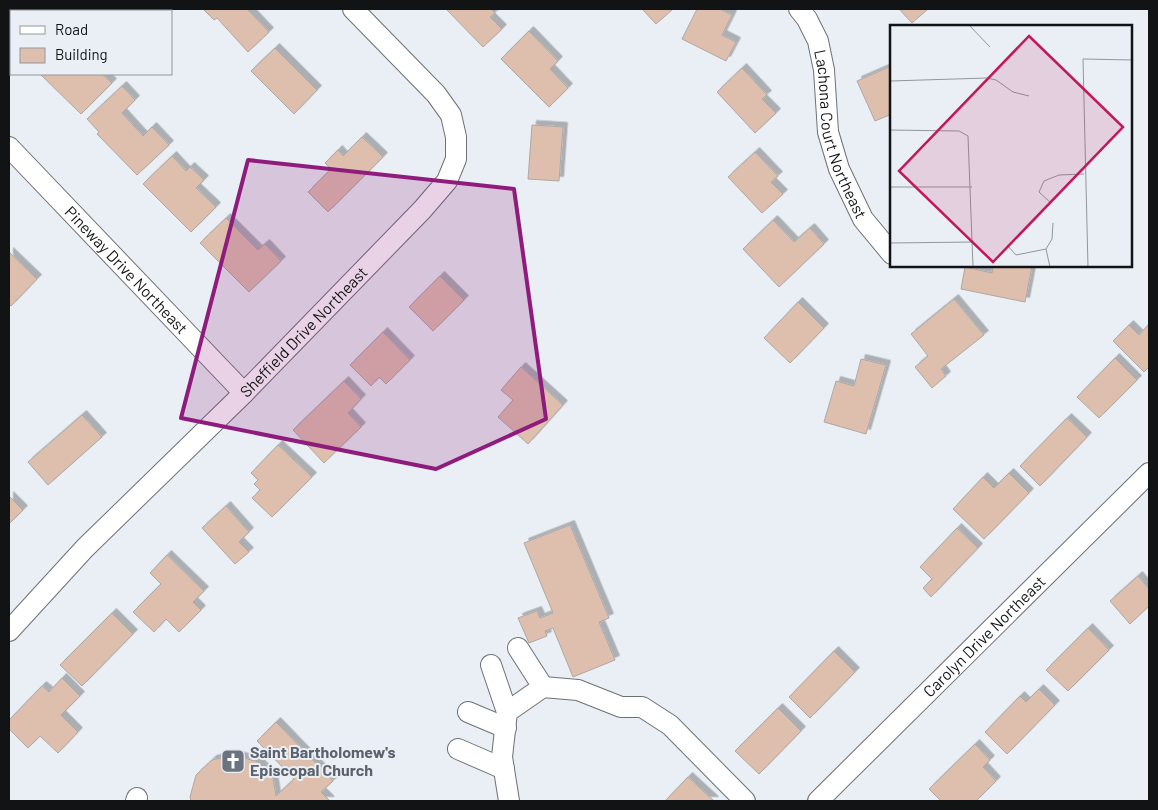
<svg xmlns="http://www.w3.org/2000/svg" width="1158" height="810" viewBox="0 0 1158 810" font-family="Barlow,sans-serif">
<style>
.building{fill:#debfae;stroke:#aea7a4;filter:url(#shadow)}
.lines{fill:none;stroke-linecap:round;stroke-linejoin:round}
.minor-casing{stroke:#6c7176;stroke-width:22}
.minor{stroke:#fff;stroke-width:20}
.marked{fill:#8f1c7c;fill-opacity:0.2;stroke:#8f1c7c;stroke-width:4;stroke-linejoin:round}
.labels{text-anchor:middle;stroke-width:4;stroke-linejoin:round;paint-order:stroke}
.street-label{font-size:16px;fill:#111315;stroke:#e9eff4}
.worship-label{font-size:16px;font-weight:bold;fill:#5b616d;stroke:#e9eff4;text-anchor:start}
.inset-road{fill:none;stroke:#93979b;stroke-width:1}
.view{fill:#c2185b;fill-opacity:0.15;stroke:#c2185b;stroke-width:2.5}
.inset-edge{fill:none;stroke:#111315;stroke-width:2.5}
</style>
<defs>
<filter id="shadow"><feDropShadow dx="4.5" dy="-4.5" stdDeviation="0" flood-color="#0004"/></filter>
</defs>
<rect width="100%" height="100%" fill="#e9eff4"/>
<!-- building -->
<g class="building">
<path d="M9,9H71L68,11H11V27L9,29Z"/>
<path d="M203,9H247L269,32L248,52L217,18L214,20Z"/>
<path d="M446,9H491L495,13L490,17L502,29L483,47Z"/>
<path d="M642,9H673L656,24Z"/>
<path d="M697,9H720L732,15L722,35L736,42L726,61L682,39Z"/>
<path d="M899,9H928L912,23Z"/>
<path d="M529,31L558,61L550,69L568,88L549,107L501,59Z"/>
<path d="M275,48L317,90L294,114L251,71Z"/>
<path d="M889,67L892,73V114L875,121L857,81Z"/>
<path d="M742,68L767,95L762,99L776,113L755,133L717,92Z"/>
<path d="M40,74H102L112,83L81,114Z"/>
<path d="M122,86L135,100L122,113L143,136L152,127L169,145L137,175L97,134L99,132L87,119Z"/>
<path d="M532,125L563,127L559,181L528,179Z"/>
<path d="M362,137L383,157L328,212L308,192L331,169L325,163L338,150L343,156Z"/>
<path d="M755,152L778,176L771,182L783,194L762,213L728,177Z"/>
<path d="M172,156L186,171L190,167L204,180L196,188L216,207L191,232L143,184Z"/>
<path d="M226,218L258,250L265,244L281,261L249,292L200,243Z"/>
<path d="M773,220L794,242L810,228L824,244L779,287L743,249Z"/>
<path d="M9,252L37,279L11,306L9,304Z"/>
<path d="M993,266H1032L1025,302L961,289L965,267L992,273Z"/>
<path d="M440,276L464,300L433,331L409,307Z"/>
<path d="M954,299L984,335L941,369L946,376L932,388L915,367L928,356L911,334Z"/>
<path d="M798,302L824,328L790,363L764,338Z"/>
<path d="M1149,324V367L1144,372L1113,341L1129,325L1139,335Z"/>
<path d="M383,332L410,360L386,384L379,377L371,386L350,365Z"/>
<path d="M1115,358L1137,380L1099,418L1077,397Z"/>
<path d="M861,359L886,365L866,434L824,422L836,381L854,386Z"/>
<path d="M521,367L563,405L528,444L498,417L513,400L501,390Z"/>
<path d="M344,381L361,399L348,413L361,427L324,463L293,430Z"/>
<path d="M82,415L102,437L48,485L28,462Z"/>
<path d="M1067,418L1087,437L1040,486L1020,466Z"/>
<path d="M278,445L312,477L272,517L252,498L260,490L254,484L258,480L251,473Z"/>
<path d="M1009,473L1029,493L984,539L953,509L983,477L994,488Z"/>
<path d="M9,496L23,510L9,524Z"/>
<path d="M226,506L249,532L239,542L249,552L235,564L202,528Z"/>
<path d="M570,525L609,618L599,622L615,660L573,677L553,628L545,631L547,636L529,643L518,618L537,611L540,618L553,613L524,543Z"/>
<path d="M957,528L978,548L931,597L923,588L932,579L920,567Z"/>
<path d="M167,555L204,591L193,602L201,610L179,632L166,619L154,632L133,612L161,584L150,573Z"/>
<path d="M1138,576L1149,589V606L1130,624L1110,601Z"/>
<path d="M112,613L133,634L82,686L60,665Z"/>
<path d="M1088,628L1109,650L1068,691L1046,670Z"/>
<path d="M834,651L855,672L810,718L789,697Z"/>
<path d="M62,678L80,696L61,715L78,732L58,753L40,736L28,748L9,729V720L42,686L49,692Z"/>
<path d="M1039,689L1055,705L1007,754L985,732L1020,696L1026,702Z"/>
<path d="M778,708L801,731L759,774L735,751Z"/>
<path d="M276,722L333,781L321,792L330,801H191L190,797L196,775L212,760L234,755L258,762L273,778L276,796L294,779L257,741Z"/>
<path d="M975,744L990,760L983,767L996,781L976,801H941L929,789Z"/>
<path d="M688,777L714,801H665Z"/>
</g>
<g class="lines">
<!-- minor casing -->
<g class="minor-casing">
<g id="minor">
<path id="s1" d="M799,9L807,19L818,41L824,70L828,132L839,169L863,219L892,254"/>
<path id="s2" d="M9,147L244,393"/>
<path id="s3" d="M9,631L85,548L244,393L422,210L447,181L456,159V137L451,115L436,94L353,9"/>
<path d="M518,648L543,687"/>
<path d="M491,665L507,712"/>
<path d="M468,712L506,728"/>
<path d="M458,749L504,769"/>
<path d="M136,801L137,798"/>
<path d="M509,801L502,757L507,712L543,687L578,690L621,707H642L670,725L745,801"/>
<path id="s4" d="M818,801L1149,473"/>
</g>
</g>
<!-- minor -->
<use href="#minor" class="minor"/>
</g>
<!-- marked area -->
<path class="marked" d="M248,160L514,189L546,419L436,469L181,418Z"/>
<!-- icons -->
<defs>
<g id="church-square" transform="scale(1.25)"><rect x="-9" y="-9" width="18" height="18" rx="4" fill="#6b7280" stroke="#e9eff4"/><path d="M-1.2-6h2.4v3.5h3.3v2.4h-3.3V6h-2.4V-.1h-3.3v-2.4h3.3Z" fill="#fff"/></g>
</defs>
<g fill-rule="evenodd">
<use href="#church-square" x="233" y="761"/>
</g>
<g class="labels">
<!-- street labels -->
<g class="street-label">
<text dy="6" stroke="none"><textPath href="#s1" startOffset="134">Lachona Court Northeast</textPath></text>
<text dy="6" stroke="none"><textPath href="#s2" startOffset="170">Pineway Drive Northeast</textPath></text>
<text dy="6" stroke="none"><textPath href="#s3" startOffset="420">Sheffield Drive Northeast</textPath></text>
<text dy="6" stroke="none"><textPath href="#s4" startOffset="234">Carolyn Drive Northeast</textPath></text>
</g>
<!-- worship labels -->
<g class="worship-label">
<text x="250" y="758">Saint Bartholomew's<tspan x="250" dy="18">Episcopal Church</tspan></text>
</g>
</g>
<!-- overview -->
<g transform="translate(890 25)">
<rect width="242" height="242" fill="#e9eff4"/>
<path class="inset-road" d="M79,0L100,22M0,56L97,53L106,55L123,67L139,71M0,105L69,106L78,111L83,242M0,162H82M161,178L149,167L154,156L169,150L194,149M0,218L83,217M117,220L126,230L156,224M160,242L156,224L162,214L163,198M198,242L193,34L243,35"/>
<path class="view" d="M139,11L233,102L103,237L9,146Z"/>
<rect width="242" height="242" class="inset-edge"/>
</g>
<!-- border -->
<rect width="1158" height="810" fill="none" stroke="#111315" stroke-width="20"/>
<!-- legend -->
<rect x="10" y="10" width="162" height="65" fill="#e9eff4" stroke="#93979b"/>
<rect x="20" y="26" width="25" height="8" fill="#ffffff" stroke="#93979b"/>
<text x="55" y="35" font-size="15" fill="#111315">Road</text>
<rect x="20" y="48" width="25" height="15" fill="#debfae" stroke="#93979b"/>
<text x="55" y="60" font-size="15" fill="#111315">Building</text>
</svg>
